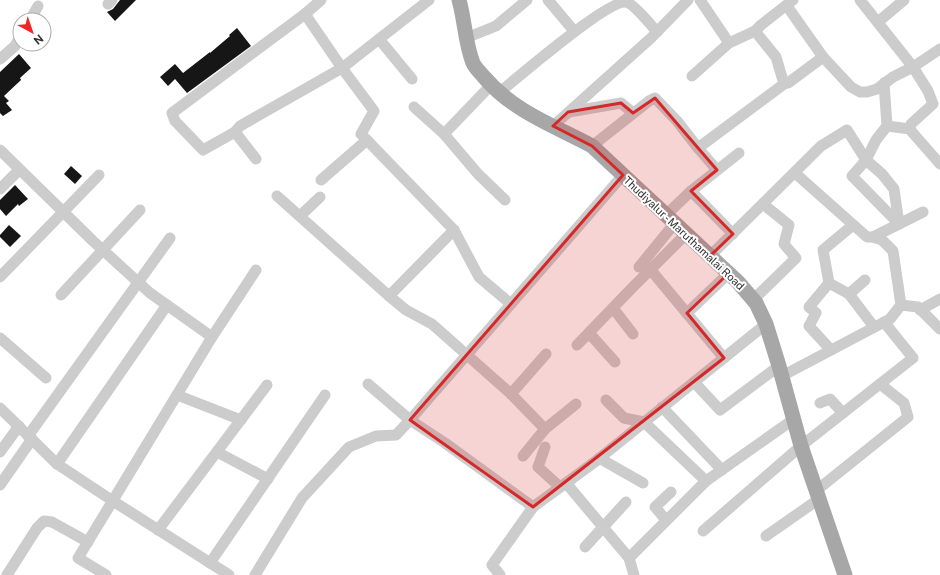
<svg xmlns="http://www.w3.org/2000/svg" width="940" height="575" viewBox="0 0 940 575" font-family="'Public Sans',sans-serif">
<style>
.building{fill:#161616}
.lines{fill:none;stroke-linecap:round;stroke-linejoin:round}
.minor{stroke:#ccc;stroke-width:11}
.major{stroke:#a7a7a7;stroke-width:15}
.marked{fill:#d62828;fill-opacity:0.2;stroke:#d62828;stroke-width:3;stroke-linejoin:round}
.labels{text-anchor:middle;stroke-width:4;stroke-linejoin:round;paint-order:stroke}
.street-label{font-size:11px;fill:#2f2f2f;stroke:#fff}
</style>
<rect width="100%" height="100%" fill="#fff"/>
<!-- building -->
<g class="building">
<path d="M120,0H136L115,21L107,12L113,9Z"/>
<path d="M237,28L251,46L187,93L175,79L168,86L160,77L175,64L183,73L210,52V53L230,36L229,35Z"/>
<path d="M19,54L31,68L20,78L21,80L4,96L9,101L6,103L12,110L3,116L0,113V72Z"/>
<path d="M71,166L82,176L75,184L64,174Z"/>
<path d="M15,185L28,199L19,206L18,204L6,216L0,209V200Z"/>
<path d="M9,225L21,236L10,247L0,237V235Z"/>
</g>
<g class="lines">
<!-- minor -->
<g class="minor">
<path d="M429,0L342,68L374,111L361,134L454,230L479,277L511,304"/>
<path d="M548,0L574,31"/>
<path d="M700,0L729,43"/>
<path d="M860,0L913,67L928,91L933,104L911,124L910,129L912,132L940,164"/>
<path d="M108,4L112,0"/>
<path d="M787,6L823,57L851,87L860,92H867L877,89L893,77L913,67L940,49"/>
<path d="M305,14L342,68L240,126L235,132L203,150L175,121L172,113Z"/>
<path d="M305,14L321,0"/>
<path d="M30,20L38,6"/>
<path d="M878,22L904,0"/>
<path d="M755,31L776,57L784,84"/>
<path d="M466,38L496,26L527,0"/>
<path d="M379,39L412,79"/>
<path d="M0,59L15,46L20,37"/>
<path d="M692,76L729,43L755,31L761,25L793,0"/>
<path d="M500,92C518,77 608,0 626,2C634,4 651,25 657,32"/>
<path d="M414,107L444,134L478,174L505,200"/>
<path d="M569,112L621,103L633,113"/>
<path d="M553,126L651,38L688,0"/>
<path d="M887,126L910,129"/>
<path d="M235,132L256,159"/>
<path d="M444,134L491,85"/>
<path d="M592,146L649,101L655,98L677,121L698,148L784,84L788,83L823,57"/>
<path d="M698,148L717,170"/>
<path d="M0,150L93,241L150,293L212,337"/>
<path d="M321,180L367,140"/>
<path d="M0,189L19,170"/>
<path d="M691,191L733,234"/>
<path d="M277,196L389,296L454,230"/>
<path d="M666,215L691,191L739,153"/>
<path d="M300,216L320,197"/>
<path d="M853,225L823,250L829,283L849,294L874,327"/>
<path d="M873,237L899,224L852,176L866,160L876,140L887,126L884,83"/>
<path d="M710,256L821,146L847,130L866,160L882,174L894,189L899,224L923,212"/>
<path d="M639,267L675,223"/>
<path d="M650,269L724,358"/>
<path d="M0,277L99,175"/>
<path d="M829,283L809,307L816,313L809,326L831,350"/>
<path d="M849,294L865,280"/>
<path d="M61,295L140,210"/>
<path d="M389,296L406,310L432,324L511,394L545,429"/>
<path d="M753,300L796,258L784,244L789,225L763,204"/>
<path d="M901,305L918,307L940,329"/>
<path d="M613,308L633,334"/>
<path d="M920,310L940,299"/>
<path d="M687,313L729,273"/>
<path d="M766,324L596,461L566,483L629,558L706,481L794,419"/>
<path d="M589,333L615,362"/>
<path d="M0,338L46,378"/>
<path d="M577,345L631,289L686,234"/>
<path d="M782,376L890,319L901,305L893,251L882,240L873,237H867L795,173"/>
<path d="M694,382L720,410L779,366"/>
<path d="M511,394L546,354"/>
<path d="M177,395L241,420"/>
<path d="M606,400L624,418L644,422L706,481"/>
<path d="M820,403L830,399L843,413"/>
<path d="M662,407L722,470"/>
<path d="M0,408L57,464L113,501L229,575"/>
<path d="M28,436L170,238"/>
<path d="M545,447L538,467L560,487"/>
<path d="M0,452L19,426"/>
<path d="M217,452L268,479"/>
<path d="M523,456L545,429L576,404"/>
<path d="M599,458L643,483"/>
<path d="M57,464L167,305"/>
<path d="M566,483L533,507L445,443L410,420L511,304L623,175"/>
<path d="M0,485L32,439"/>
<path d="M817,490L908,417L904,403L880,384"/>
<path d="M666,520L655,507L671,492"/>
<path d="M158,530L267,385"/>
<path d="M703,531L801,446L913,358L884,322"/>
<path d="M766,536L819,499"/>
<path d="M585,547L626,502"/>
<path d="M629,558L634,575"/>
<path d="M210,563L325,395"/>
<path d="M7,575L37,528L44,521L52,522L88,542"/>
<path d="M106,575L78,558L212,337L256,270"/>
<path d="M255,575L302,498L349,447L376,436L396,435L410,420L368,384"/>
<path d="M500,575L492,565L533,507"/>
</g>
<!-- major -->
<path class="major" d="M459,0C465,21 465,43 473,63C475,68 481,73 484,77C514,112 553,125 592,146L738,282L756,303L766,324L779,366L801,446L845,575"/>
</g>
<!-- marked area -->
<path class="marked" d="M655,98L717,170L691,191L733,234L710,256L729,273L687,313L724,358L533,507L410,420L623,175L592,146L553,126L568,112L621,103L633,113Z"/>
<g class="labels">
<!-- street labels -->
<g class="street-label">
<text transform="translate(684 233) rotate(43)" y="4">Thudiyalur - Maruthamalai Road</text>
</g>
</g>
<!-- north arrow -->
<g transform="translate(32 32) rotate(140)"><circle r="19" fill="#ffffff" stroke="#acacac"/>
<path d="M0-3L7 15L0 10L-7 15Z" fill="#f22527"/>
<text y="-6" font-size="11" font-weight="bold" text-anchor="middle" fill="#2f2f2f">N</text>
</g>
</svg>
